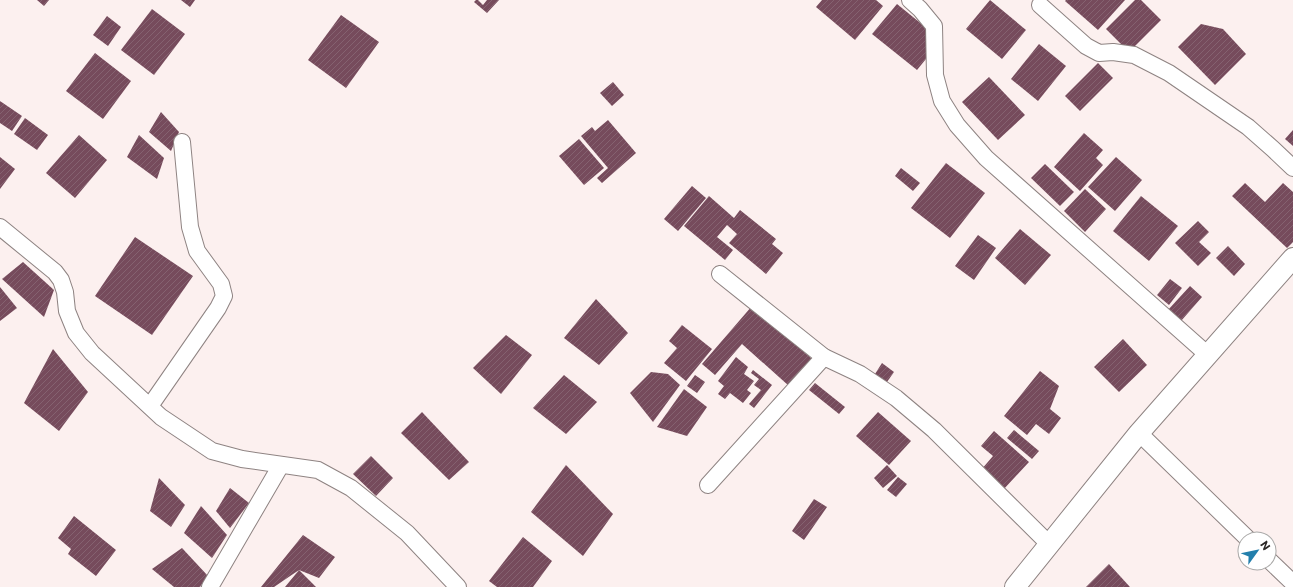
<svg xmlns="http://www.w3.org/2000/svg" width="1293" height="587" viewBox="0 0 1293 587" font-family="Commissioner,sans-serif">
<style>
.building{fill:url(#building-hatch)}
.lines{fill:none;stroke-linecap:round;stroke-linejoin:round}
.minor-casing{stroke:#8e8382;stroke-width:18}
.tertiary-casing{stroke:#8e8382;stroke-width:22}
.minor{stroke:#fff;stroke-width:16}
.tertiary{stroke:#fff;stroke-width:20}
</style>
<defs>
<pattern id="building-hatch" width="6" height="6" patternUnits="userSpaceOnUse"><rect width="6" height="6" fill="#764b5c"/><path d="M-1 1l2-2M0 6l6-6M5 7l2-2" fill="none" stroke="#856270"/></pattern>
</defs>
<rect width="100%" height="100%" fill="#fcf0ef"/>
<!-- building -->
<g class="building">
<path d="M37,0H49L44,6Z"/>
<path d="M181,0H195L190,7Z"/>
<path d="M476,0H478L483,5L487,0H499L487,13L474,2Z"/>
<path d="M822,0H876L883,6L855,40L816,7Z"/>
<path d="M990,0L1026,30L1002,59L966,29Z"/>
<path d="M1066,0H1125L1098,30L1065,1Z"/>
<path d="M1135,0H1141L1161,20L1129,52L1106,29Z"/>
<path d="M897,4L929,30L930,54L917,70L872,34Z"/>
<path d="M152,9L185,34L154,75L121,50Z"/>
<path d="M341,15L379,42L346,88L308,60Z"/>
<path d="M107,16L121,27L108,46L93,35Z"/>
<path d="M1201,24L1223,29L1246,54L1215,85L1178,47Z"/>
<path d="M1039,44L1066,66L1038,101L1011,79Z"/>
<path d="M95,53L131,81L103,119L66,91Z"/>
<path d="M1098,63L1113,78L1080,111L1065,96Z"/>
<path d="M989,77L1025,115L998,140L962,102Z"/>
<path d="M613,82L624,95L612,106L600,93Z"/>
<path d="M0,101L22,116L12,131L0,123Z"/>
<path d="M161,112L179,132L171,151L149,132Z"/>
<path d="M25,118L48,135L37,150L14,134Z"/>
<path d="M608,120L636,153L602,183L597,178L608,168L581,136L592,127L595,131Z"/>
<path d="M1293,130V146L1285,139Z"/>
<path d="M1084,133L1103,150L1096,158L1103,165L1080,191L1054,167Z"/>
<path d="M79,135L107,160L75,198L46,173Z"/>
<path d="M139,135L164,158L157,179L127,157Z"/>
<path d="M579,139L604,168L584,185L559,156Z"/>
<path d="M0,157L15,169L0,189Z"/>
<path d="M1116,157L1142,180L1115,211L1088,187Z"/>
<path d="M946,163L985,193L950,238L911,208Z"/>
<path d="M1045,164L1074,192L1060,206L1031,178Z"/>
<path d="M901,168L920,183L913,191L895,176Z"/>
<path d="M1245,183L1265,202L1283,183L1293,192V242L1287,248L1232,196Z"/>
<path d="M692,186L706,198L678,231L664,219Z"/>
<path d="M1085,189L1106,209L1085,232L1064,211Z"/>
<path d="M709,196L734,218L740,210L776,239L772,244L783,253L766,274L729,243L737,234L727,225L717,237L733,250L725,260L684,226Z"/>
<path d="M1141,196L1178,226L1149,261L1113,231Z"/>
<path d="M1198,221L1209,232L1199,242L1211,253L1198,266L1175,243Z"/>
<path d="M1020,229L1051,255L1025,285L995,258Z"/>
<path d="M978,235L996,248L974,280L955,266Z"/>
<path d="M135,237L193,276L152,335L95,296Z"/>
<path d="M1228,246L1245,264L1234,276L1216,258Z"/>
<path d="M23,262L54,290L44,317L2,279Z"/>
<path d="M1170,279L1182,288L1169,305L1157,295Z"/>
<path d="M1190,286L1202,297L1181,321L1168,310Z"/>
<path d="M0,287L17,308L0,321Z"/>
<path d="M596,299L628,333L599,365L564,338Z"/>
<path d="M752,306L812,359L789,386L742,344L715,375L702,364Z"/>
<path d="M682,325L712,349L686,381L664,363L677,348L669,341Z"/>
<path d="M506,335L532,355L501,394L473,368Z"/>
<path d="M1123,339L1147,365L1119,392L1094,367Z"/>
<path d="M53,349L88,392L59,431L24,403Z"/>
<path d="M736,357L748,367L744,374L754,381L747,390L751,393L743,403L730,393L725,399L718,394L724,386L718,381Z"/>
<path d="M882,363L894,372L887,382L875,374Z"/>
<path d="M753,370L772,385L754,408L749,404L761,390L754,385L759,379L751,373Z"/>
<path d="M1040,371L1059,386L1050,409L1061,418L1049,434L1036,424L1027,435L1004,416Z"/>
<path d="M651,372L668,374L680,385L653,422L630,393Z"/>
<path d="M564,375L597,402L566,434L533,408Z"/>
<path d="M695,375L705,382L697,393L687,386Z"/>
<path d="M815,383L845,407L839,414L809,390Z"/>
<path d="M684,389L707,407L687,436L657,427Z"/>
<path d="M422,412L469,462L449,480L401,433Z"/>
<path d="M878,412L911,441L889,465L856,436Z"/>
<path d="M1014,430L1039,451L1032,459L1007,438Z"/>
<path d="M994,431L1029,462L1003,490L981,470L993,456L981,446Z"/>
<path d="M371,456L393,478L376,496L353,474Z"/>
<path d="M566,465L613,514L583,556L531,512Z"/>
<path d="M887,465L897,476L883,488L874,478Z"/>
<path d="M898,477L907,484L896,497L887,490Z"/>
<path d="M159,478L185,505L171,527L150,511Z"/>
<path d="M230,488L249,503L230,528L216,511Z"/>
<path d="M814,499L827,507L804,540L792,531Z"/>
<path d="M201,506L227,535L212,558L184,533Z"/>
<path d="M74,516L116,550L96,576L68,554L71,549L58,538Z"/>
<path d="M303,535L335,557L319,578L299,570L316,587H285L299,570L274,587H261Z"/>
<path d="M523,537L552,561L533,587H497L489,581Z"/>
<path d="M182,548L208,576L200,587H174L152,569Z"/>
<path d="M1109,564L1130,587H1086Z"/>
</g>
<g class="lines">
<!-- minor casing -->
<g class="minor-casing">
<g id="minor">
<path d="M910,0L920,9L934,26L935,75L942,101L957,125L986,158L1208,355"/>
<path d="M1040,5L1086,46L1099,53L1113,52L1134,55L1169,73L1248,127L1273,149L1293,168"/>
<path d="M0,227L55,272L61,280L65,292L67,311L76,333L92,353L161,417L212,451L242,459L318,470L351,488L407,533L458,587"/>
<path d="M720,274L824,357L860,374L896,398L934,430L1049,544"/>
<path d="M150,406L218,308L224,296L221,284L197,251L190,227L182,142"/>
<path d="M1139,433L1248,539"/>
<path d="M708,485L824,357"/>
<path d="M1269,560L1293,583"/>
<path d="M210,587L281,465"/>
</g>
</g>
<!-- tertiary casing -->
<g class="tertiary-casing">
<path id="tertiary" d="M1015,587L1139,433L1293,258"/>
</g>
<!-- minor -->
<use href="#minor" class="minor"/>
<!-- tertiary -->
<use href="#tertiary" class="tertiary"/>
</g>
<!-- north arrow -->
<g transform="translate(1257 551) rotate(57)"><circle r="19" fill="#ffffff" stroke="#aaa9a8"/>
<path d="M0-3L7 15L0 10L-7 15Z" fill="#237fac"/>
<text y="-6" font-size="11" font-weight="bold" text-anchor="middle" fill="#2b2726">N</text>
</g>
</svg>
